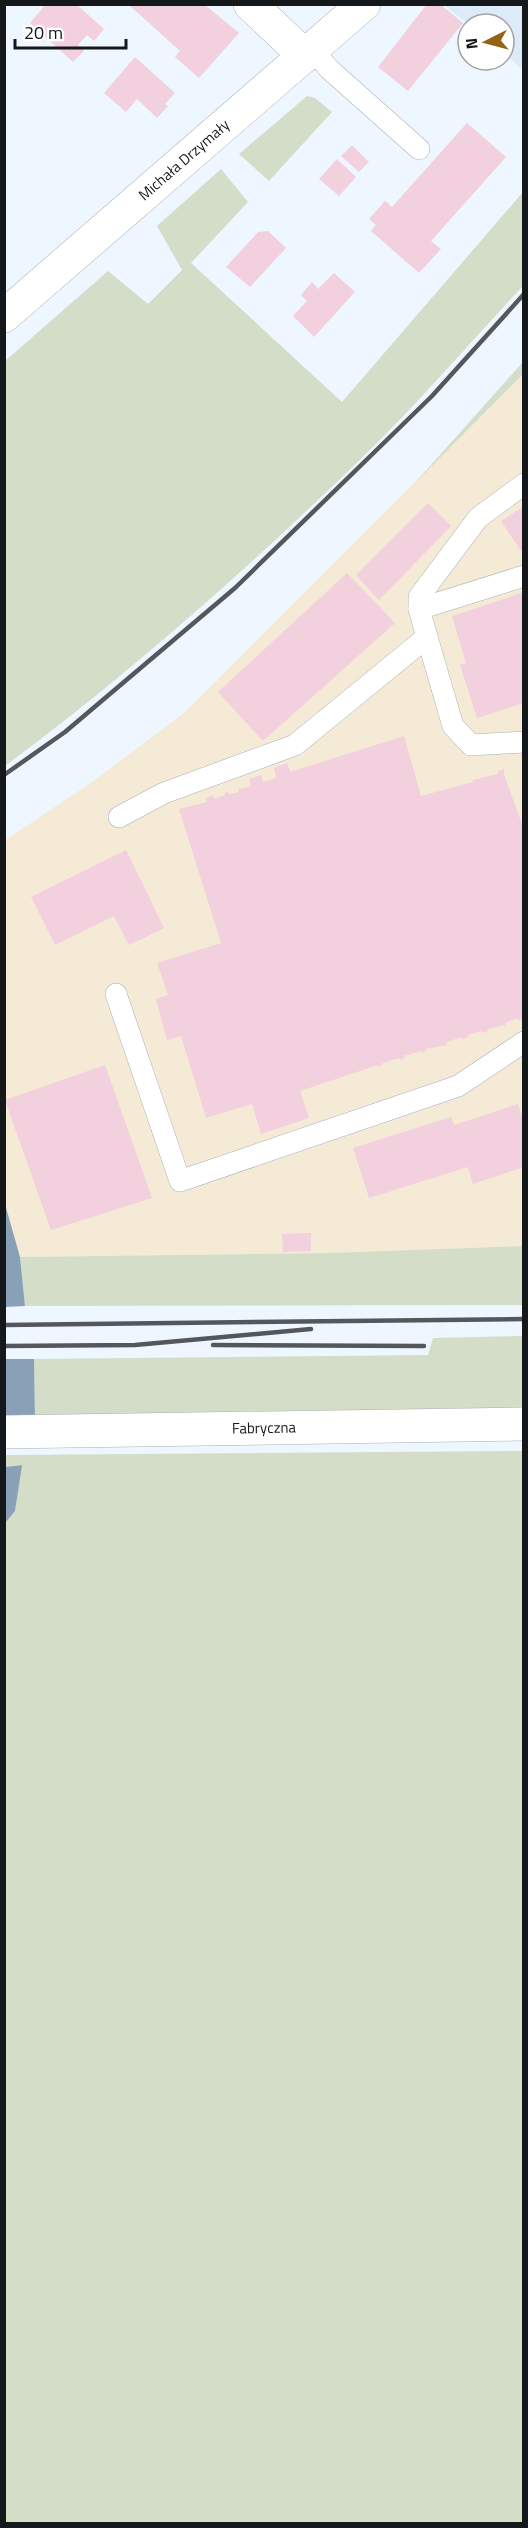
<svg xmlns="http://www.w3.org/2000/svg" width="528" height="2528" viewBox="0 0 528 2528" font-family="'Titillium Web',sans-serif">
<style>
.built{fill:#ddebf8}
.industrial{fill:#f5ead6}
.grass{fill:#d3ddc8}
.water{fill:#89a1b6}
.building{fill:#f2d0de}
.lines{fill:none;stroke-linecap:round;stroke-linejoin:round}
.service-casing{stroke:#a8b0b7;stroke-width:22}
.minor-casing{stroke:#a8b0b7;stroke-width:34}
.service{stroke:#fff;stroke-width:21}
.minor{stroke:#fff;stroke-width:33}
.rail{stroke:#54585d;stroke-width:4.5}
.labels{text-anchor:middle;stroke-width:4.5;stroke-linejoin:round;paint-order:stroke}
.street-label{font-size:15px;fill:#15181b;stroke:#fff}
</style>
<rect width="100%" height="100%" fill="#eef7ff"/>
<!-- built -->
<path class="built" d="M444,5H523V70L504,54V24H468Z"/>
<!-- industrial -->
<path class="industrial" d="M523,374V1246L328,1253L20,1257L4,1204V841L92,782L184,713Z"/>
<!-- grass -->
<g class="grass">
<path d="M307,96L315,98L332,112L269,181L239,154Z"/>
<path d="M221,169L248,202L191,263L342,402L523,192V286C475,337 428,392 378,442C261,557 137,668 5,766V361L108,271L148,304L182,270L157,226Z"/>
<path d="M523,362V374L415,483Z"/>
<path d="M523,1246V1305L25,1306L20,1257L328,1253Z"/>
<path d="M523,1336V1409L35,1417L34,1359L428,1355L433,1338Z"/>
<path d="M523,1451V2523H5L4,1523L15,1511L21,1465L5,1467V1455Z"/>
</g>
<!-- water -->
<g class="water">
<path d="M5,1204L20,1257L25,1306L5,1307Z"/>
<path d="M5,1359H34L35,1417H5Z"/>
<path d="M22,1465L15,1511L5,1523V1467Z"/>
</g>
<!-- building -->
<g class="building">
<path d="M46,4H76L104,29L94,41L87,35L78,45L84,51L73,62L30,23Z"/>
<path d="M427,4H440L463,23L408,91L378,67Z"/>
<path d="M129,5H205L239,33L199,78L175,57L180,51Z"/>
<path d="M135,57L175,93L165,104L168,106L157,118L137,99L126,112L104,93Z"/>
<path d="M467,123L506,157L431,241L441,249L419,273L371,231L376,225L369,219L385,201L392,207Z"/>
<path d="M352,145L369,162L359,172L341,156Z"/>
<path d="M337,159L356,177L339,196L319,179Z"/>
<path d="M268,231L286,248L250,287L226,267L258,232Z"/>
<path d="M334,273L355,292L314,337L293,316L307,301L301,295L312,282L318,289Z"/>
<path d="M428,503L451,526L379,600L356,575Z"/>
<path d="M524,506V550L521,551L501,521Z"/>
<path d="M347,573L395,623L263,741L218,692Z"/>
<path d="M524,592V703L477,718L460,665L466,663L452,616Z"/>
<path d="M404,736L421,796L473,782V780L498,774L497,772L504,769V774L524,830L523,1019L518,1020V1018L505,1023L506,1025L487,1029L488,1031L482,1033L481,1031L468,1035V1037L463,1039L462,1037L446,1042L447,1045L425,1049L426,1051L421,1053V1051L404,1056L405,1058L400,1060L399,1058L383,1063L379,1067L378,1065L300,1091L309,1118L261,1134L252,1104L206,1118L181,1036L167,1040L156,999L168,995L157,963L221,943L179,809L207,802L206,798L213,795L214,799L225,795L224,793L228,792L229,794L239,792L238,789L251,787L249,779L261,775L263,782L276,778L274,768L287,763L290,772Z"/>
<path d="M126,850L164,928L129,945L114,916L55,945L31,897Z"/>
<path d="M105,1065L152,1198L51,1230L5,1100Z"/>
<path d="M518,1104L524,1121V1167L473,1184L468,1167L369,1198L353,1148L451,1117L454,1125Z"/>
<path d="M311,1233V1251L283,1252L282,1234Z"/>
</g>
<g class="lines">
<!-- service casing -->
<g class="service-casing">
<g id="service">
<path d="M313,49L329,69L419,149"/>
<path d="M419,609L524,576"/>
<path d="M427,637L453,726L471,745L524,742"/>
<path d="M119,817L164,793L295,745L427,637L419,609V597L478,518L524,484"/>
<path d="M116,994L180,1181L458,1086L524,1042"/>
</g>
</g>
<!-- minor casing -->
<g class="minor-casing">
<g id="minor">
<path d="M250,4L305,56"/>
<path d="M4,316L364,4"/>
<path d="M4,1432L524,1424"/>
</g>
</g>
<!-- service -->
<use href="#service" class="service"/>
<!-- minor -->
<use href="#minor" class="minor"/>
<!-- rail -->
<g class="rail">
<path d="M4,775L65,732L235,588L432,396L524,294"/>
<path d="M4,1325L524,1319"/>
<path d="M213,1345L424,1346"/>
<path d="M4,1346L135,1345L311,1329"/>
</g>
</g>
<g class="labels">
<!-- street labels -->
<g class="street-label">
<text transform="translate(184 160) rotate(-41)" y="5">Michała Drzymały</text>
<text transform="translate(264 1428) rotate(-1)" y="5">Fabryczna</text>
</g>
</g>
<!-- border -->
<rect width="528" height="2528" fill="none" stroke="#15181b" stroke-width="12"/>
<!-- north arrow -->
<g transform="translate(486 42) rotate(264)"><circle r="28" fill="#ffffff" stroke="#a1a3a4" stroke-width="1.5"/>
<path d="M0-4.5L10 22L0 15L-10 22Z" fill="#956216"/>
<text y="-9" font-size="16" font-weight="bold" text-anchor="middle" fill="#15181b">N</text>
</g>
<!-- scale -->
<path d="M15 39v9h111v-9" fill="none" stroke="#15181b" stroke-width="3"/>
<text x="24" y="39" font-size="18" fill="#15181b" stroke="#ffffff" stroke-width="4.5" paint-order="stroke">20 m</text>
</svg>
